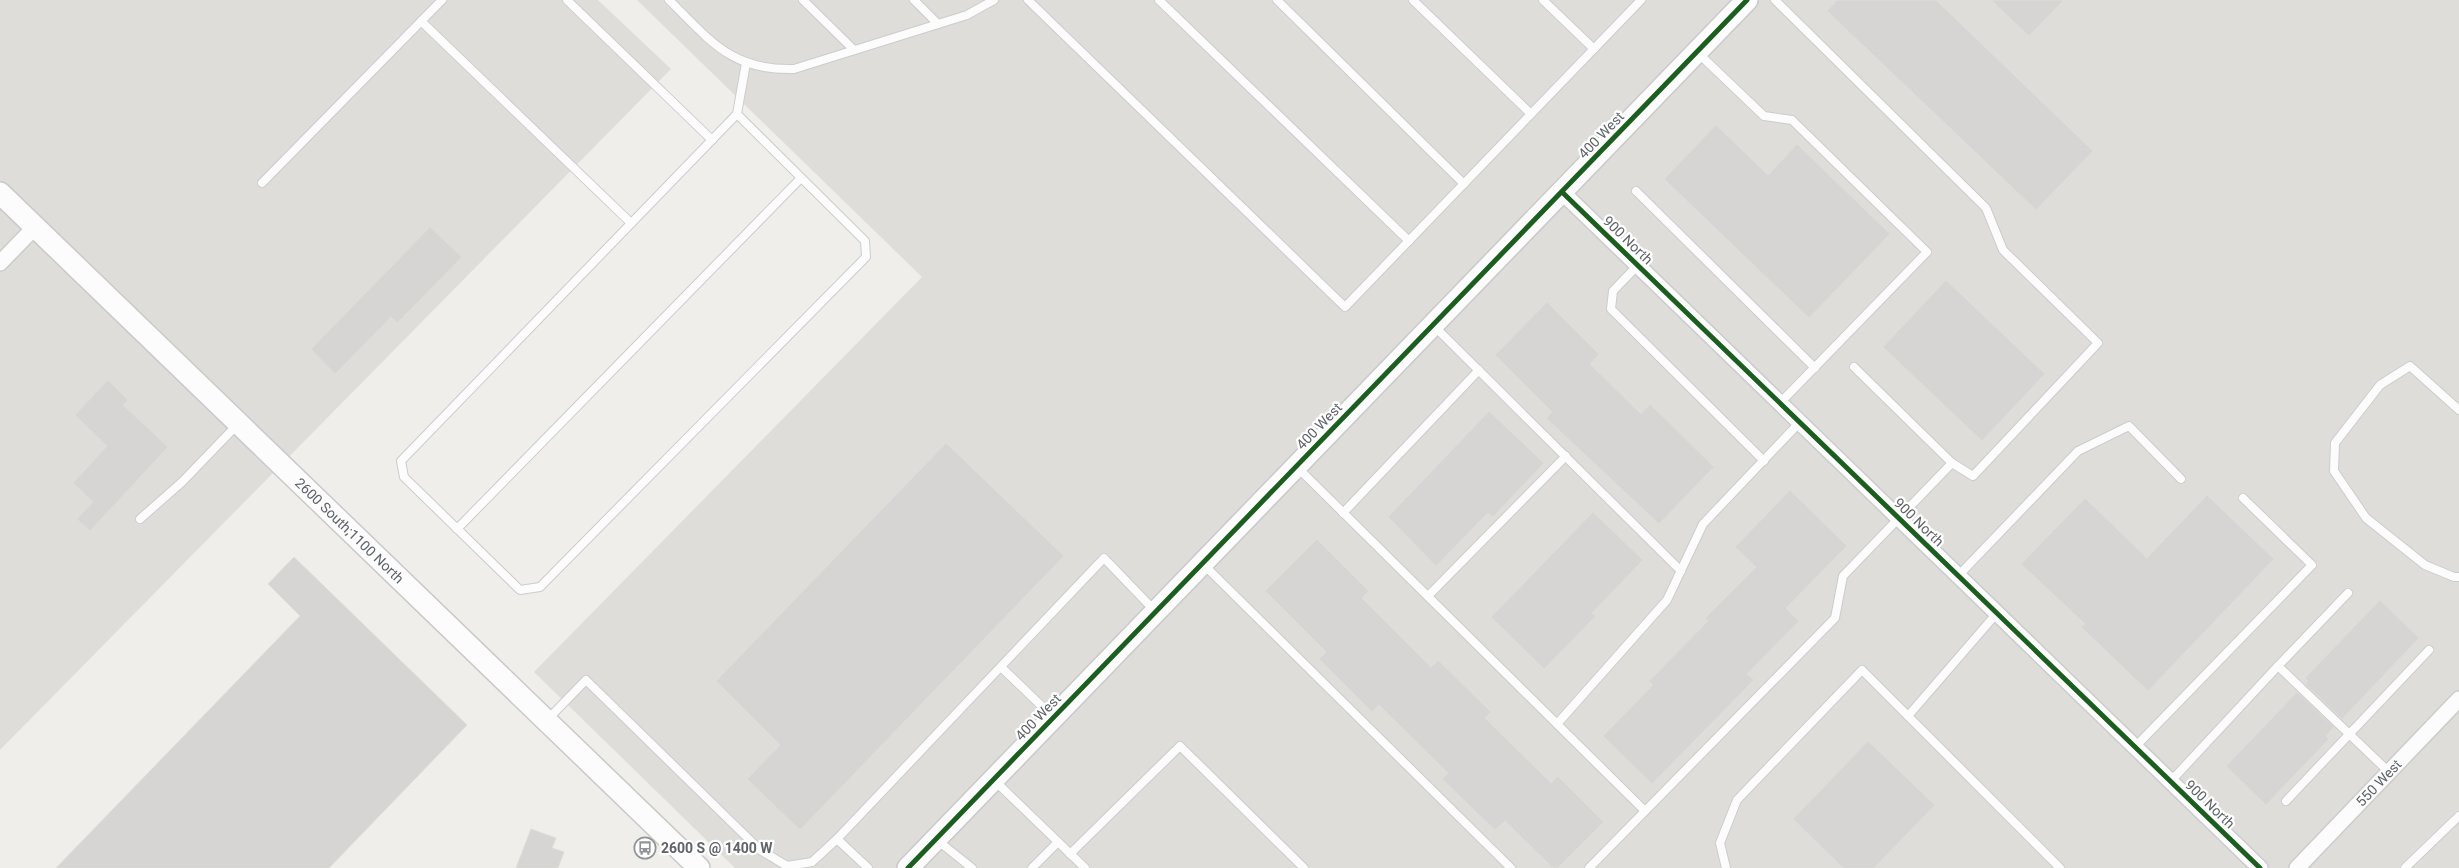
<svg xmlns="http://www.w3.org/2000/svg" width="2459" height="868" viewBox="0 0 2459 868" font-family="Roboto,sans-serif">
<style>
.industrial{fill:#dfddda}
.building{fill:#d6d5d3;stroke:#deddd9}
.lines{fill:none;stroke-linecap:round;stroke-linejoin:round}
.lane-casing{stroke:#cbcccc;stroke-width:10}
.street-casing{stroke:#cbcccc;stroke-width:18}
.secondary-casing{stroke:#cacacb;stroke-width:24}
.lane{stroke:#fdfcfc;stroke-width:8}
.street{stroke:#fdfcfc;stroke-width:15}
.secondary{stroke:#fdfcfc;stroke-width:21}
.cycleway-casing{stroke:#fff;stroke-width:8}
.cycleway{stroke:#1b5e20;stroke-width:5}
.labels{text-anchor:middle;stroke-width:4.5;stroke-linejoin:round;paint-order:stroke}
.street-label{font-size:14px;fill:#5f6368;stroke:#fff}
.poi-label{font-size:14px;font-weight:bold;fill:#5f6368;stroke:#fff;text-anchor:start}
</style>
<rect width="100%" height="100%" fill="#efeeea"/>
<!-- industrial -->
<g class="industrial">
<path d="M0,0H598L671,69L0,750Z"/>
<path d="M637,0H2459V868H735L534,672L922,277Z"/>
</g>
<!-- building -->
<g class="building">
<path d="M1837,0H1936L2093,151L2036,210L1827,11Z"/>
<path d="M1991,0H2064L2029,36Z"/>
<path d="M1716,125L1768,175L1797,144L1890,234L1809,318L1664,179Z"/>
<path d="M430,227L462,257L397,323L391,317L335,374L311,349Z"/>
<path d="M1946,280L2045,374L1982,441L1883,347Z"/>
<path d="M1547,302L1599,354L1590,364L1641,414L1650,404L1714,467L1659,524L1546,418L1552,412L1495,355Z"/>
<path d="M108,380L128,400L123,405L168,447L90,531L77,519L93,502L73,483L107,446L75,415Z"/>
<path d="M1489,411L1544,463L1493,517L1488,513L1436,566L1388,517Z"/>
<path d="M946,443L1064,556L800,830L747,779L780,745L716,681Z"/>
<path d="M1790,490L1847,546L1786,608L1799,621L1747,674L1754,680L1652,784L1603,736L1653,685L1649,681L1708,621L1705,618L1756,567L1735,547Z"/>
<path d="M2207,495L2274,559L2148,691L2081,627L2085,624L2021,564L2085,498L2147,558Z"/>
<path d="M1593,512L1643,560L1592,613L1596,616L1544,669L1491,617Z"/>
<path d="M1317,539L1369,591L1362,598L1431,667L1438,660L1491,712L1485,718L1551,783L1558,776L1604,822L1558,868H1553L1505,821L1495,830L1442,779L1448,773L1379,705L1372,712L1319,659L1326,652L1265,591Z"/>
<path d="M294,557L467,725L329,868H56L300,616L268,584Z"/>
<path d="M2380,600L2419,638L2342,719L2305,684L2308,681L2305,678Z"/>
<path d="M2297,692L2334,727L2326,736L2329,739L2266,805L2226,766Z"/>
<path d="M1868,741L1935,805L1874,868H1843L1793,819Z"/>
<path d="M531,829L556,838L552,848L564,852L558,868H516Z"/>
</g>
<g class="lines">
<!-- lane casing -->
<g class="lane-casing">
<g id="lane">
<path d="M567,0L712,140"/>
<path d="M669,0C710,40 731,71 794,69L967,15L994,0"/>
<path d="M803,0L854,50"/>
<path d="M914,0L938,24"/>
<path d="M1028,0L1345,307L1641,0"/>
<path d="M1159,0L1409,241"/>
<path d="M1277,0L1464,184"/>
<path d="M1413,0L1531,114"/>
<path d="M1543,0L1594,49"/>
<path d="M421,21L631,223"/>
<path d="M1698,53L1764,116L1792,120L1927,252L1780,403"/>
<path d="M737,114L401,461L404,477L520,590L540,587L866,257L865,241L737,114L746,63"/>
<path d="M262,183L442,0"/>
<path d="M1636,191L1815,368"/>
<path d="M1638,265L1613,291L1611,309L1764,461"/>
<path d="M1434,326L1681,571"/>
<path d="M1854,367L1952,463"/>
<path d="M2459,410L2410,366L2380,385L2335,443L2334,471L2366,518L2425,565L2454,577H2459"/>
<path d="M1298,468L1645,811"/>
<path d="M1343,513L1479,370"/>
<path d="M140,519L182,482L237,425"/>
<path d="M457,529L801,178"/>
<path d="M1203,564L1511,868"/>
<path d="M1958,576L2078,451L2129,426L2181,479"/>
<path d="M2348,593L2278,666L2389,772"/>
<path d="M1428,596L1566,456"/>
<path d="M1001,667L1052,716"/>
<path d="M1908,716L1997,613"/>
<path d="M547,720L586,680L760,850L787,866L812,862L837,839L868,868"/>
<path d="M1557,724L1667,600L1703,524L1800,422"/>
<path d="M2135,747L2312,565L2243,498"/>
<path d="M995,781L1085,868"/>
<path d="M2171,781L2278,666"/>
<path d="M2286,801L2429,650"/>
<path d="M837,839L1104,558L1154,610"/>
<path d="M937,840L972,868"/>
<path d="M1070,854L1180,746L1304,868"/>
<path d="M1032,868L1058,842"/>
<path d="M1589,868L1835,618L1843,576L1952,463L1973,476L2098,343L2003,250L1986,208L1775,0"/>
<path d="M1726,868L1720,843L1737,800L1862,670L2060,868"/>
<path d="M2405,868L2459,816"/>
</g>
</g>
<!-- street casing -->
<g class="street-casing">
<g id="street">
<path d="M1562,192L2260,868"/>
<path d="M0,263L35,227"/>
<path id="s1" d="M2297,868L2459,699"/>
</g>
</g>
<!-- secondary casing -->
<g class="secondary-casing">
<g id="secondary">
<path id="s2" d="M0,193L699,868"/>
<path d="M908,868L1747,0"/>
</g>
</g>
<!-- lane -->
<use href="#lane" class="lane"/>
<!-- street -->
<use href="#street" class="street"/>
<!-- secondary -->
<use href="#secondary" class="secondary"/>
<!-- cycleway casing -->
<g class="cycleway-casing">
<g id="cycleway">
<path d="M1562,192L2260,868"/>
<path d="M908,868L1747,0"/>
</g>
</g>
<!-- cycleway -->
<use href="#cycleway" class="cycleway"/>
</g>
<!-- icons -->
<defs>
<g id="bus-ring" transform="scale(1.125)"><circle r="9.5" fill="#fff" stroke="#919496" stroke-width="1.5"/><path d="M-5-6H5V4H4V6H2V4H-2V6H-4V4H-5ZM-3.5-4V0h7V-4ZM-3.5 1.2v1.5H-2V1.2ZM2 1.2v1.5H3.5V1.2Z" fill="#919496"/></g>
</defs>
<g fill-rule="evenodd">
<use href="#bus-ring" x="645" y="848"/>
</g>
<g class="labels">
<!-- street labels -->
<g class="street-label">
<text transform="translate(1601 135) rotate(-46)" y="5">400 West</text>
<text transform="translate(1628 240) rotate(44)" y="5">900 North</text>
<text transform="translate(1319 426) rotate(-46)" y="5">400 West</text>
<text transform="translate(1919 522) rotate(44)" y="5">900 North</text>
<text dy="5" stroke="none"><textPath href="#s2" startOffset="486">2600 South;1100 North</textPath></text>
<text transform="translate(1038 717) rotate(-46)" y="5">400 West</text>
<text dy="5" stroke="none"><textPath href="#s1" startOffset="118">550 West</textPath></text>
<text transform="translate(2210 804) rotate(44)" y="5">900 North</text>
</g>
<!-- poi labels -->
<g class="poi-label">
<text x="661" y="853">2600 S @ 1400 W</text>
</g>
</g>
</svg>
